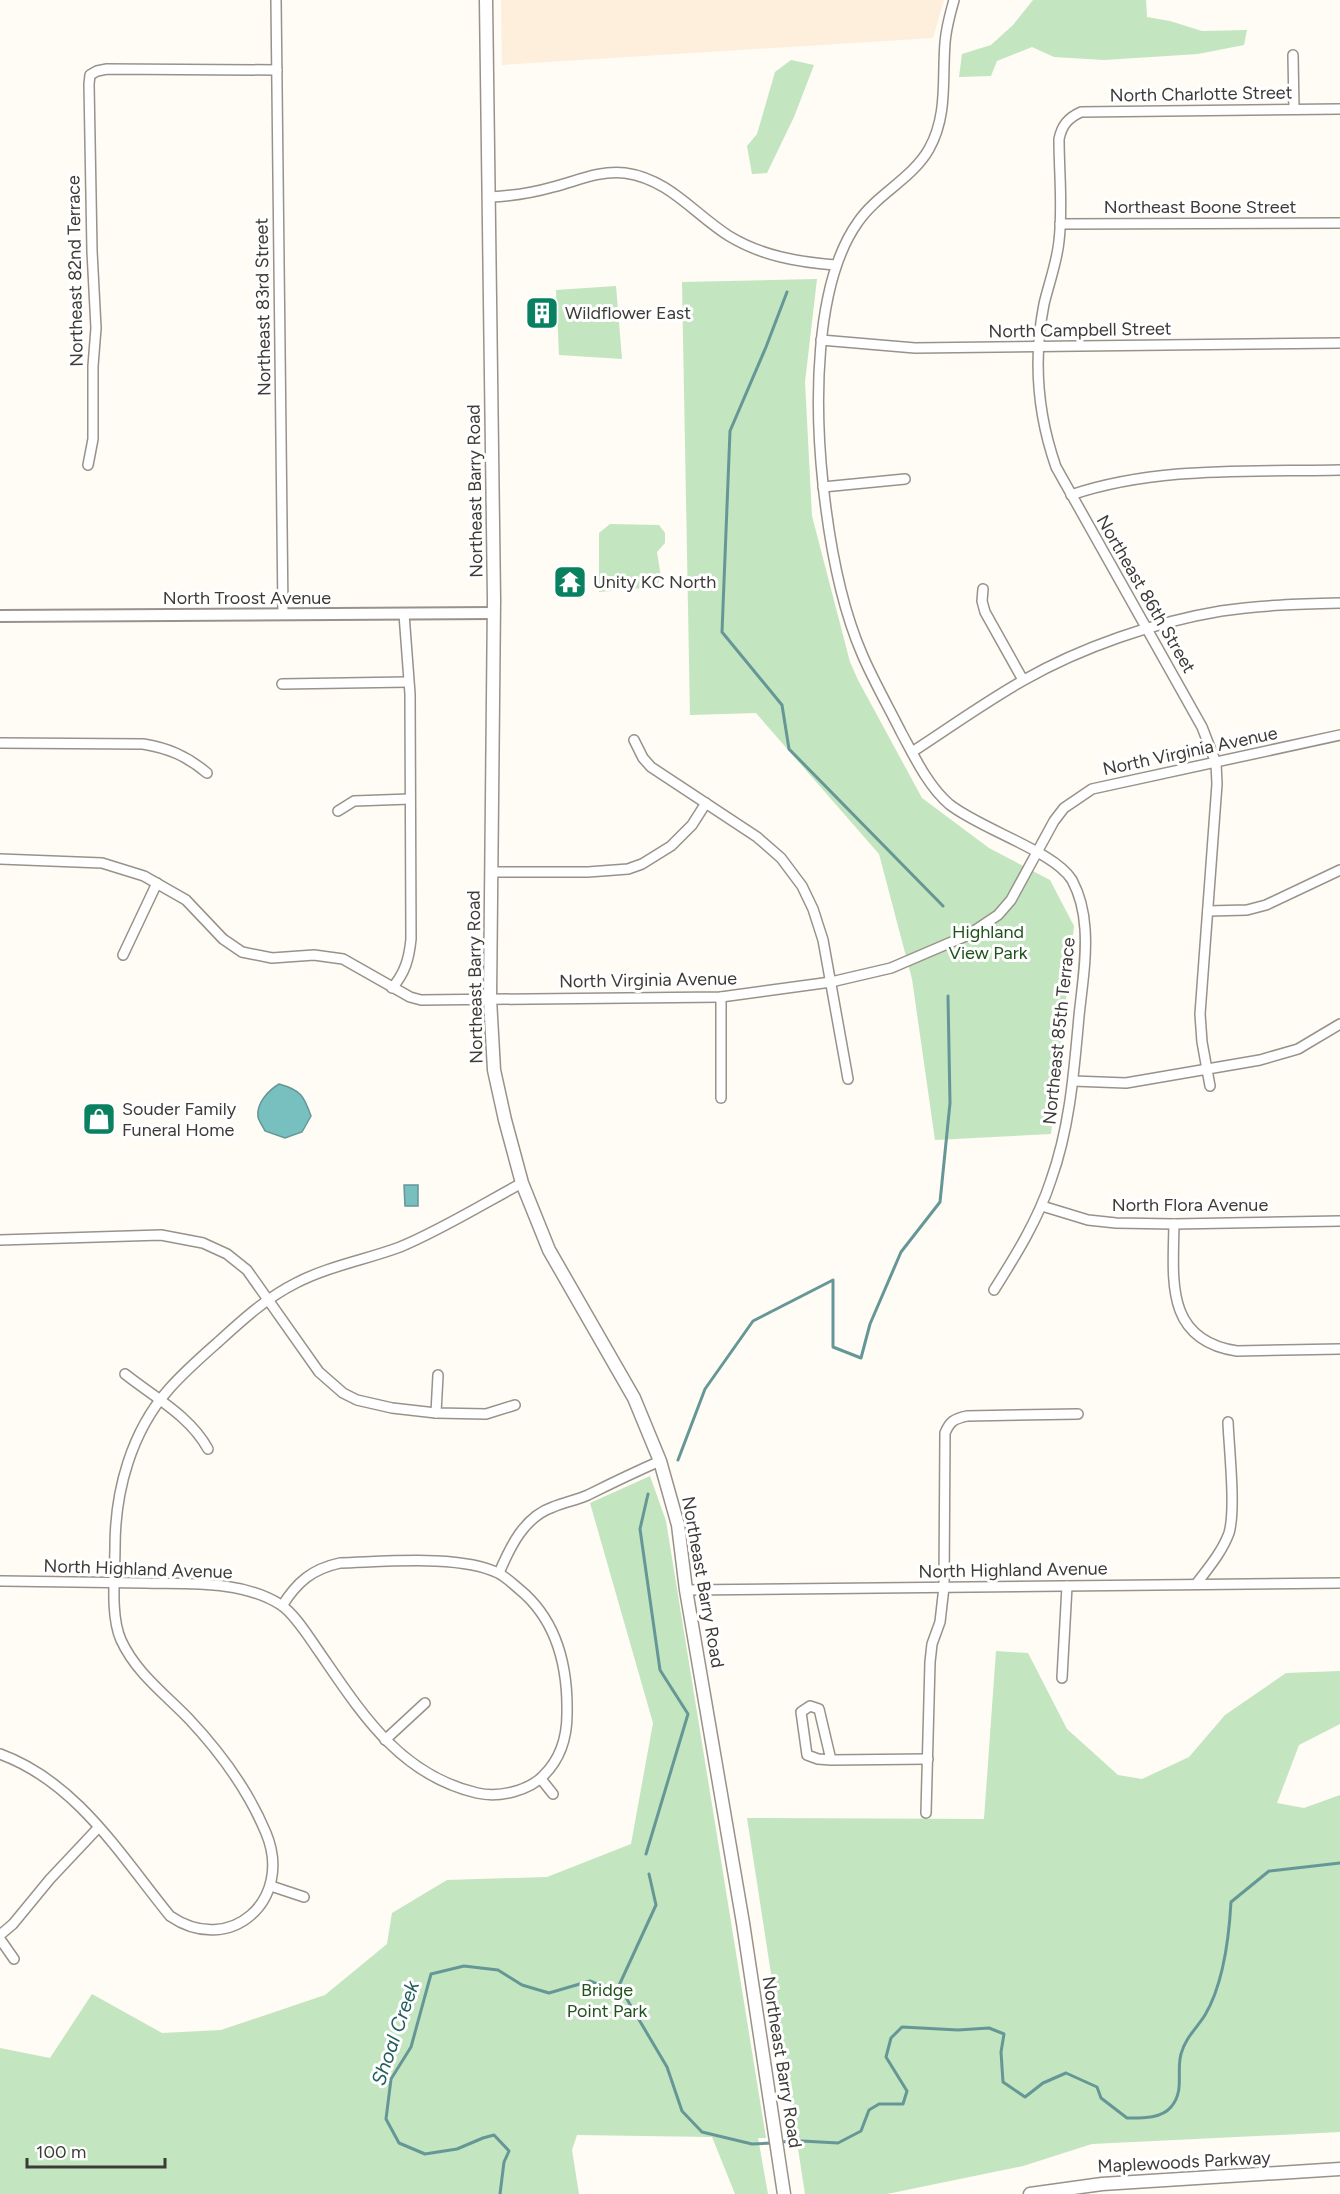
<svg xmlns="http://www.w3.org/2000/svg" width="1340" height="2194" viewBox="0 0 1340 2194" font-family="Figtree,sans-serif">
<style>
.commercial{fill:#fdefdb}
.green{fill:#c3e5bf}
.water{fill:#78bfc0;stroke:#669797;stroke-width:1.5}
.lines{fill:none;stroke-linecap:round;stroke-linejoin:round}
.stream{stroke:#669797;stroke-width:3}
.minor-casing{stroke:#99928a;stroke-width:12}
.tertiary-casing{stroke:#99928a;stroke-width:14}
.secondary-casing{stroke:#99928a;stroke-width:15}
.minor{stroke:#fff;stroke-width:9}
.tertiary{stroke:#fff;stroke-width:10}
.secondary{stroke:#fff;stroke-width:12}
.labels{text-anchor:middle;stroke-width:6;stroke-linejoin:round;paint-order:stroke}
.street-label{font-size:18px;fill:#3d3b37;stroke:#fff}
.poi-label{font-size:18px;fill:#3d3b37;stroke:#fff;text-anchor:start}
.park-label{font-size:18px;fill:#1f521c;stroke:#fff}
.water-label{font-size:20px;font-style:italic;fill:#225d5e;stroke:#fff}
</style>
<rect width="100%" height="100%" fill="#fffbf5"/>
<!-- commercial -->
<path class="commercial" d="M501,0H944L933,38L502,65Z"/>
<!-- green -->
<g class="green">
<path d="M1033,0H1146L1147,17L1170,21L1202,31L1247,30L1244,45L1198,54L1104,60L1054,57L1032,47L997,61L991,76L959,77L962,54L991,45L1013,25Z"/>
<path d="M791,60L814,65L794,117L767,173L752,174L747,146L757,134L775,72Z"/>
<path d="M817,279L805,382L812,516L850,662L858,680L922,798L989,848L1050,880L1074,926L1051,1134L935,1140L912,979L879,854L756,713L690,715L682,282Z"/>
<path d="M616,286L622,359L559,355L556,290Z"/>
<path d="M610,524L659,525L665,533V543L657,552L661,577L656,587L599,592V533Z"/>
<path d="M650,1476L666,1521L766,2138H758L768,2194H735L712,2137L577,2135L572,2150L579,2194H0V2048L50,2058L92,1994L162,2033L221,2030L325,1995L387,1944L392,1913L447,1880L547,1877L631,1844L653,1723L590,1503Z"/>
<path d="M996,1651L1028,1653L1067,1729L1118,1775L1142,1779L1189,1757L1225,1715L1286,1673L1340,1671V1724L1299,1745L1277,1803L1304,1808L1340,1795V2132L1092,2144L1023,2166L887,2194H805L747,1818L984,1819Z"/>
</g>
<!-- water -->
<g class="water">
<path d="M279,1084C301,1090 304,1096 311,1116L302,1132L285,1138L265,1131C263,1127 259,1121 258,1117C256,1103 269,1090 279,1084Z"/>
<path d="M404,1185H418V1206H405Z"/>
</g>
<g class="lines">
<!-- stream -->
<g class="stream">
<path d="M787,292L766,347L730,431L722,632L782,705L789,749L943,906"/>
<path d="M678,1460L705,1389L753,1321L833,1280V1347L861,1358L870,1324L901,1252L940,1202L950,1103L948,996"/>
<path d="M646,1854L688,1714L660,1670L640,1529L648,1494"/>
<path d="M616,1992L656,1905L649,1874"/>
<path d="M779,2142L802,2141L838,2143L861,2131L869,2110L879,2104H903L907,2091L886,2057L891,2038L902,2027L958,2030L989,2028L1004,2034L1001,2052L1003,2082L1025,2097L1043,2083L1066,2073L1097,2087L1101,2098L1127,2118C1141,2118 1161,2119 1171,2107C1185,2091 1176,2072 1181,2054C1185,2038 1197,2028 1205,2015C1224,1983 1229,1938 1231,1902L1269,1871L1340,1863"/>
<path d="M500,2194L504,2162L509,2151L494,2135L483,2138L457,2149L425,2154L399,2143L386,2119L391,2079L411,2047L431,1974L464,1966L498,1970L522,1985L549,1993L590,1981L625,1996L667,2067L682,2111L702,2132L752,2144L773,2143"/>
</g>
<!-- minor casing -->
<g class="minor-casing">
<g id="minor">
<path d="M276,0L283,613"/>
<path d="M954,0C950,14 946,28 945,43C942,79 948,115 929,149C912,179 877,194 858,222C813,285 815,409 823,484C829,540 839,601 862,654C873,680 888,706 901,732C914,756 928,786 949,804C980,829 1054,851 1072,880C1080,895 1084,912 1085,929C1087,958 1082,987 1079,1016C1074,1071 1070,1127 1051,1180C1038,1220 1016,1255 994,1290"/>
<path d="M1293,55L1294,109"/>
<path d="M490,197C511,196 532,193 553,187C577,181 599,170 625,173C669,179 694,214 729,236C762,256 798,262 835,265"/>
<path d="M1060,224L1340,223"/>
<path d="M821,340L915,348L1340,343"/>
<path d="M88,465L93,439V366L96,328L92,251L89,84L90,75L97,71L107,69L277,70"/>
<path d="M823,487L905,479"/>
<path d="M1071,495C1157,466 1250,472 1340,470"/>
<path d="M983,589L982,601L985,612L1023,680"/>
<path d="M282,684L408,682"/>
<path d="M634,740L643,758L651,767L757,837L781,858L802,886L813,909L823,940L848,1079"/>
<path d="M0,743L143,744C168,748 187,756 207,773"/>
<path d="M912,752C949,728 985,702 1024,680C1082,647 1155,622 1221,611C1261,605 1300,604 1340,603"/>
<path d="M338,811L354,801L410,799"/>
<path d="M0,859L102,863L144,876L186,900L223,939L242,952L272,958L314,955L343,959L410,997L421,1000L721,997L831,982L891,968L968,935L998,915L1011,900L1054,821L1064,808L1092,789L1340,735"/>
<path d="M491,872H588L628,869L642,864L671,846L692,825L706,803"/>
<path d="M1208,911L1247,910L1266,905L1340,870"/>
<path d="M123,955L157,883"/>
<path d="M392,988C405,973 409,959 411,939L410,694L404,614"/>
<path d="M721,997V1098"/>
<path d="M1073,1081L1126,1083L1260,1060L1298,1049L1340,1024"/>
<path d="M1210,1086L1202,1042L1200,1014L1217,784L1216,763L1202,727L1056,467C1037,413 1033,360 1044,304C1049,283 1057,262 1059,241C1063,207 1059,173 1059,139C1062,125 1068,118 1081,112L1340,109"/>
<path d="M1042,1206L1088,1220L1116,1223L1174,1224L1340,1221"/>
<path d="M1174,1224C1173,1281 1165,1340 1237,1351L1340,1349"/>
<path d="M0,1240L161,1235L203,1243L227,1254L247,1270L319,1372L343,1393L357,1400L392,1408L436,1413L486,1414L515,1405"/>
<path d="M125,1374C154,1397 190,1416 208,1449"/>
<path d="M436,1413L438,1375"/>
<path d="M499,1573C510,1547 524,1517 553,1507C565,1502 577,1500 588,1495C612,1483 635,1472 660,1461"/>
<path d="M0,1581C48,1582 96,1582 145,1583C189,1584 242,1580 281,1605C295,1614 310,1639 320,1653C362,1714 400,1775 477,1793C499,1798 529,1791 544,1775C561,1758 567,1737 567,1714C568,1666 557,1620 519,1589C513,1584 506,1577 498,1573C460,1554 382,1562 340,1563C312,1569 297,1582 282,1606"/>
<path d="M1197,1583C1209,1567 1222,1552 1229,1533C1236,1509 1229,1449 1228,1422"/>
<path d="M686,1590L1340,1583"/>
<path d="M1062,1678L1067,1586"/>
<path d="M385,1740L425,1703"/>
<path d="M0,1754C77,1782 121,1856 170,1916C230,1957 294,1900 266,1833C249,1792 220,1752 189,1719C165,1694 136,1673 121,1640C110,1615 115,1575 115,1547C115,1491 131,1432 169,1389C184,1372 200,1358 217,1343C241,1321 266,1298 296,1283C329,1266 365,1260 400,1247C441,1230 483,1204 522,1183"/>
<path d="M831,1760L819,1709L810,1706L801,1712L807,1755L818,1759L831,1760L928,1759"/>
<path d="M541,1779L553,1794"/>
<path d="M926,1813L930,1662L932,1644L940,1622L944,1587L945,1433C950,1421 954,1419 967,1416L1078,1414"/>
<path d="M271,1886L304,1897"/>
<path d="M0,1935L13,1924L50,1879L98,1828"/>
<path d="M0,1939L14,1959"/>
</g>
</g>
<!-- tertiary casing -->
<g class="tertiary-casing">
<path id="tertiary" d="M0,616L494,613"/>
</g>
<!-- secondary casing -->
<g class="secondary-casing">
<g id="secondary">
<path d="M486,0L494,600L490,999L494,1070L505,1120L522,1183L549,1250L634,1398L660,1461L678,1525L686,1590L743,1923L784,2194"/>
<path d="M1030,2194L1102,2184L1340,2169"/>
</g>
</g>
<!-- minor -->
<use href="#minor" class="minor"/>
<!-- tertiary -->
<use href="#tertiary" class="tertiary"/>
<!-- secondary -->
<use href="#secondary" class="secondary"/>
</g>
<!-- icons -->
<defs>
<g id="building-square" transform="scale(1.725)"><rect x="-9" y="-9" width="18" height="18" rx="4" fill="#098160" stroke="#fff"/><path d="M-4-6H4V6H1V3H-1V6H-4ZM-2.5-4.3h1.7v1.8h-1.7ZM.8-4.3h1.7v1.8H.8ZM-2.5-1h1.7V.8h-1.7ZM.8-1h1.7V.8H.8Z" fill="#fff"/></g>
<g id="temple-square" transform="scale(1.725)"><rect x="-9" y="-9" width="18" height="18" rx="4" fill="#098160" stroke="#fff"/><path d="M0-6L5-2H3V0L6.5 2.5H4V6H1.5V3h-3V6H-4V2.5H-6.5L-3 0V-2H-5Z" fill="#fff"/></g>
<g id="shop-square" transform="scale(1.725)"><rect x="-9" y="-9" width="18" height="18" rx="4" fill="#098160" stroke="#fff"/><path d="M-5-2.5h2.3a2.7 3.5 0 0 1 5.4 0H5L5.5 6h-11ZM-1.5-2.5h3a1.5 2.3 0 0 0-3 0Z" fill="#fff"/></g>
</defs>
<g fill-rule="evenodd">
<use href="#building-square" x="542" y="313"/>
<use href="#temple-square" x="570" y="582"/>
<use href="#shop-square" x="99" y="1119"/>
</g>
<g class="labels">
<!-- street labels -->
<g class="street-label">
<text transform="translate(1201 94) rotate(-1)" y="6">North Charlotte Street</text>
<text x="1200" y="213">Northeast Boone Street</text>
<text transform="translate(75 271) rotate(-91)" y="6">Northeast 82nd Terrace</text>
<text transform="translate(263 307) rotate(-91)" y="6">Northeast 83rd Street</text>
<text transform="translate(1080 330) rotate(-1)" y="6">North Campbell Street</text>
<text transform="translate(475 491) rotate(-91)" y="6">Northeast Barry Road</text>
<text transform="translate(1146 594) rotate(60)" y="6">Northeast 86th Street</text>
<text x="247" y="604">North Troost Avenue</text>
<text transform="translate(1190 751) rotate(-12)" y="6">North Virginia Avenue</text>
<text transform="translate(475 977) rotate(-91)" y="6">Northeast Barry Road</text>
<text transform="translate(648 980) rotate(-1)" y="6">North Virginia Avenue</text>
<text transform="translate(1059 1031) rotate(-84)" y="6">Northeast 85th Terrace</text>
<text x="1190" y="1211">North Flora Avenue</text>
<text transform="translate(138 1569) rotate(2)" y="6">North Highland Avenue</text>
<text transform="translate(1013 1570) rotate(-1)" y="6">North Highland Avenue</text>
<text transform="translate(703 1582) rotate(80)" y="6">Northeast Barry Road</text>
<text transform="translate(782 2062) rotate(81)" y="6">Northeast Barry Road</text>
<text transform="translate(1184 2162) rotate(-3)" y="6">Maplewoods Parkway</text>
</g>
<!-- poi labels -->
<g class="poi-label">
<text x="565" y="319">Wildflower East</text>
<text x="593" y="588">Unity KC North</text>
<text x="122" y="1115">Souder Family<tspan x="122" dy="21">Funeral Home</tspan></text>
</g>
<!-- park labels -->
<g class="park-label">
<text x="988" y="938">Highland<tspan x="988" dy="21">View Park</tspan></text>
<text x="607" y="1996">Bridge<tspan x="607" dy="21">Point Park</tspan></text>
</g>
<!-- water labels -->
<g class="water-label">
<text transform="translate(395 2033) rotate(-71)" y="7">Shoal Creek</text>
</g>
</g>
<!-- scale -->
<path d="M27 2158v9h138v-9" fill="none" stroke="#3d3b37" stroke-width="3"/>
<text x="36" y="2158" font-size="18" fill="#3d3b37" stroke="#ffffff" stroke-width="4.5" paint-order="stroke">100 m</text>
</svg>
